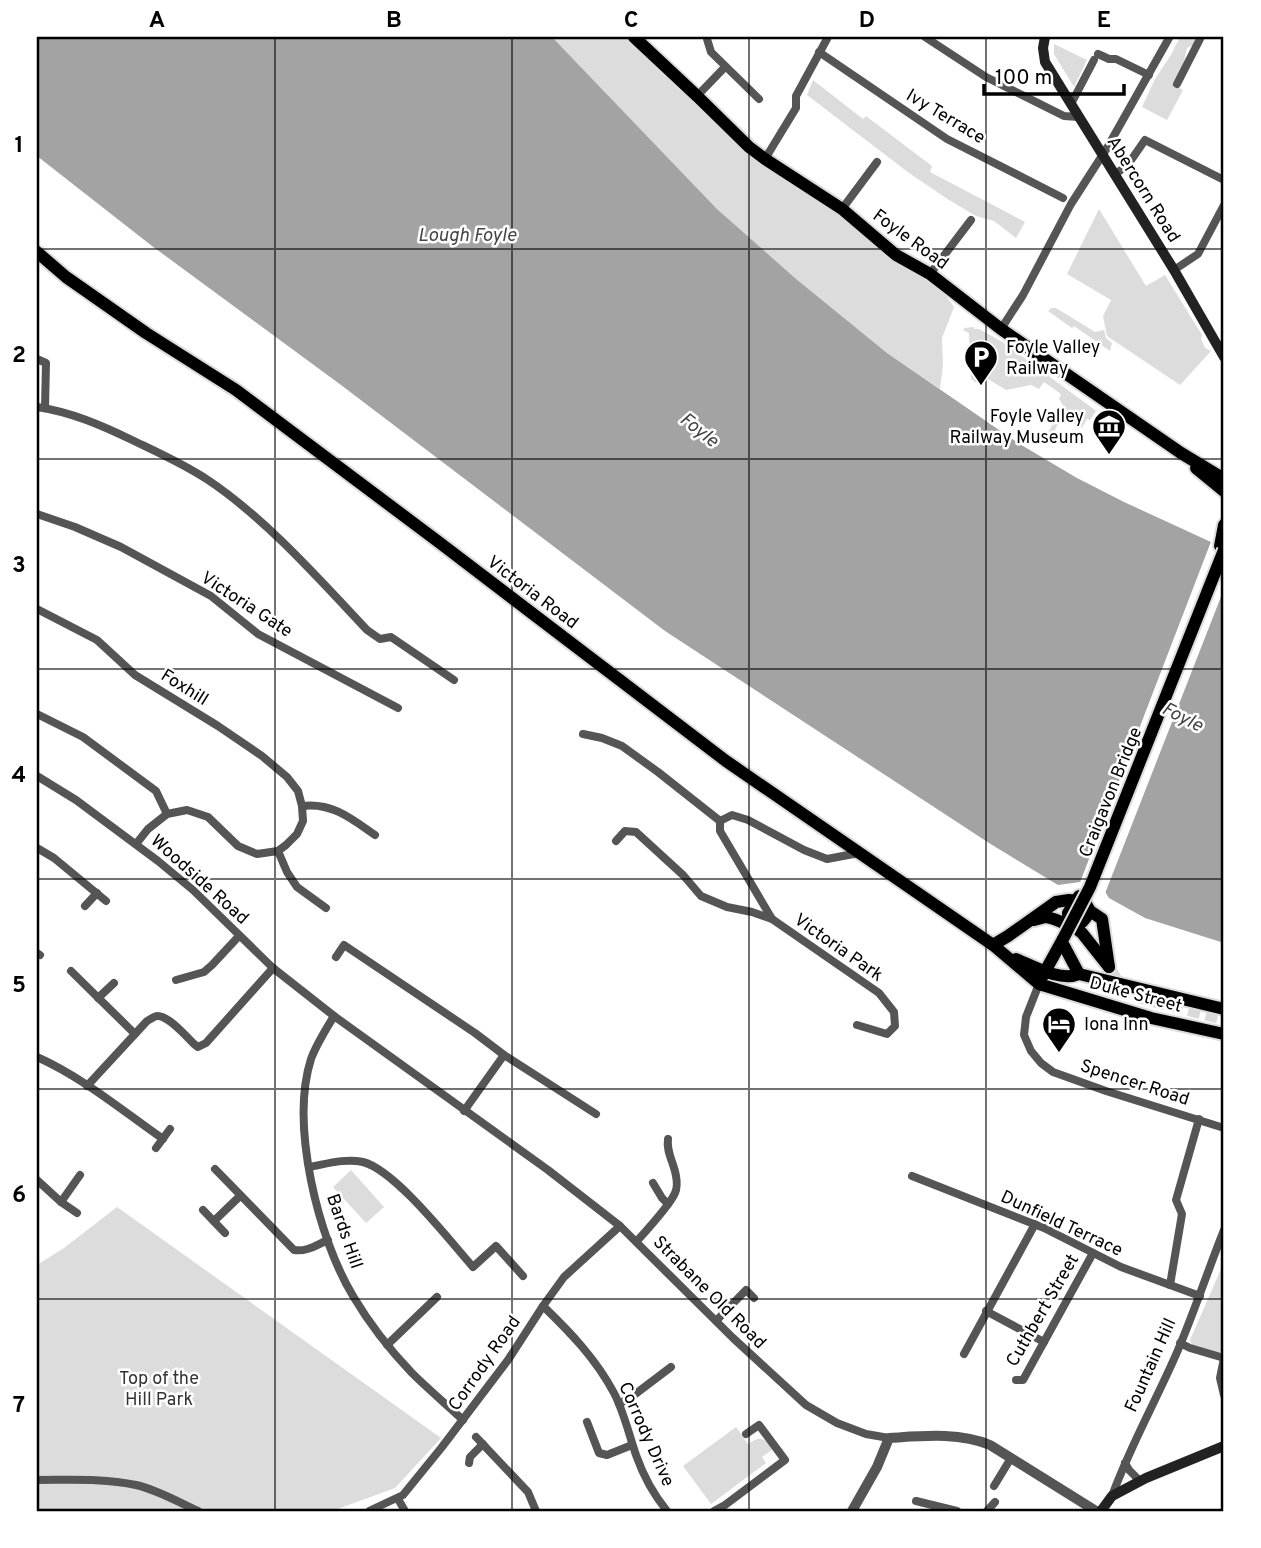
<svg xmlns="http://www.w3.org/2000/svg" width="1261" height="1548" viewBox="0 0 1261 1548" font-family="Overpass,sans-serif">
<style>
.green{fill:#dcdcdc}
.water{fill:#a3a3a3}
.pier{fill:#fff}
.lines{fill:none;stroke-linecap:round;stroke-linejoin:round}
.trunk-tunnel{stroke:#d9d9d9;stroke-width:12;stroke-dasharray:12 6;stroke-linecap:butt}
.primary-casing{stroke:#dbdbdb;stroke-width:16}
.trunk-casing{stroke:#dbdbdb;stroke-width:16}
.minor{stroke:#555;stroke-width:8}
.tertiary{stroke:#555;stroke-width:10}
.secondary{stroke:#222;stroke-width:10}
.primary{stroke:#000;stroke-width:12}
.trunk{stroke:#000;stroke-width:12}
.trunk-bridge-casing{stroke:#dbdbdb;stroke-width:16;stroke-linecap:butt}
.trunk-bridge{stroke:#000;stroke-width:12}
.grid{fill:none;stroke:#000;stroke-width:2;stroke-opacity:0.55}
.labels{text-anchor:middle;stroke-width:5;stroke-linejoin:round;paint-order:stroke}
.street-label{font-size:18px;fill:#000;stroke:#fff}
.poi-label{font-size:18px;fill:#000;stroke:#fff;text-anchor:start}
.park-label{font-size:18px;fill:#333;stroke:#fff}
.water-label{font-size:19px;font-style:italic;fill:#444;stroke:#fff}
.neatline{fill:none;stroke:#000;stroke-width:2.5}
.grid-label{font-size:23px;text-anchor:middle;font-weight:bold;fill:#000}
</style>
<rect width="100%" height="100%" fill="#fff"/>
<!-- green -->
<g class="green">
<path d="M552,37H634L749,147L930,274L954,307L942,338L943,365L940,389L887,353L795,278L717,209Z"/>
<path d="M1180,37H1197L1193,45L1187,48L1184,62L1173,84L1183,90L1167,120L1142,107L1155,79L1171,55Z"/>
<path d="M1054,44L1087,60L1074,87L1054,54Z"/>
<path d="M813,80L863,119L866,116L932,166L930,172L1025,222L1016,238L994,221L976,216L949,200L909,173L807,95Z"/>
<path d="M1099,209L1146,286L1165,275L1202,335L1201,339L1205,348L1211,351L1180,385L1107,336L1103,316L1111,300L1067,274Z"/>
<path d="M1051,308H1056L1095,332L1104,330L1106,338L1112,343L1110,351L1074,326L1072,328L1048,311Z"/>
<path d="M974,327V329H979L1001,341L1091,407L1096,411L1090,420L1087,419L1082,428L1062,417L1049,441L1047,440L1045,443L1043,442L1063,405L1059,399L1061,394L1044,382L1039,389L1031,385L1006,390L983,376L978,384L971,379L969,333L963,330L964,328Z"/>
<path d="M351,1170L384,1207L366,1223L333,1187Z"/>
<path d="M117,1207L441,1438L395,1488L332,1511H37V1265L64,1248Z"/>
<path d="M1221,1269L1224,1270V1354L1193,1347L1190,1340Z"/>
<path d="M736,1427L748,1444C761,1435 764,1438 773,1449L762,1457L766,1463L711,1504L683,1466Z"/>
</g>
<!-- water -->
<path class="water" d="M37,37H552L717,209L795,278L887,353L1018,443L1077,478L1124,502L1224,548V943L1145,918L1109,898L1104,890L1080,882L1058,885L989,843L665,631L341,385L152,246L37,156Z"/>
<!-- pier -->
<path class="pier" d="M1212,539L1224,544V589L1104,896L1102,893L1079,885Z"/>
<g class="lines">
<!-- trunk-tunnel -->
<path class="trunk-tunnel" d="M1112,972L1121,988L1133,996L1224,1019"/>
<!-- primary casing -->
<g class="primary-casing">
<g id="primary">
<path d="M634,37L697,96L749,147L765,159L842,209L896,255L930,274L1001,329L1181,453L1224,479"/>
<path d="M1196,468L1224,491"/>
</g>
</g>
<!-- trunk casing -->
<g class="trunk-casing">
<g id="trunk">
<path d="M37,252L66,277L146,333L236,390L440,543L726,761L993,945L1039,984L1151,1018L1224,1034"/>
<path d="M1220,546L1224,525"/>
<path d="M1079,896L1068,913V918L1073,926L1082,933L1109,967"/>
<path d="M1034,920C1035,920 1044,917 1045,917C1067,919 1074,940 1090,911"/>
<path d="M1062,942L1079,974"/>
<path d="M993,945L1008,936L1056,902L1069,900L1082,901L1086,904L1090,911L1102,919L1109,967"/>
<path d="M1016,959C1033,966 1061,982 1079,974L1224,1009"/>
<path d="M1042,977L1063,939"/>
</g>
</g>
<!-- minor -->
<g class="minor">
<path d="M708,37L707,39L711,52L759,99"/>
<path d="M925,37L986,77L1064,116L1079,117"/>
<path d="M819,52L947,139L1063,198"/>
<path d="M1098,54L1109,59H1116L1149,75"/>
<path d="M1177,84L1201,37"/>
<path d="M697,96L725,67"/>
<path d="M1071,104L1094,60"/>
<path d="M765,159L796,108V96L828,37"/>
<path d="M1115,174L1127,166L1145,140L1224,180"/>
<path d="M842,209L877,162"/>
<path d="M1174,270L1198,254L1224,205"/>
<path d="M930,274L971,220"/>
<path d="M1001,329L1023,295L1071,204L1107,148L1169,38L1168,37"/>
<path d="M37,359L46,363L45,408"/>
<path d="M37,407C71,412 101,425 132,440C157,452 184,464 208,480C265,518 319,579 367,630L380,639L391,637L454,680"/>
<path d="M37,514L75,527L121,547L211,596L258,634L398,708"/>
<path d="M37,609L97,640L135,675L218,726L262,756L287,777L298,791L302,806L303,821L297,834L286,845L278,851L257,854L238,846L208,817L187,810L167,814L148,829L136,844"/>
<path d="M37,714L83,737L156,791L167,814"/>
<path d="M583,734L602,738L622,746L658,772L720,821L732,815L748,820L804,850L827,859L859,853"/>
<path d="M37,776L76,800L158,861L193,890L273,968L334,1016L548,1170L620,1226L733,1338L806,1405L837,1423L866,1434L889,1438"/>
<path d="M302,806C332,802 352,819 375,835"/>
<path d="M720,821V831L772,919L879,993L894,1012L895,1026L887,1034L857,1025"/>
<path d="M616,841L625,831L636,832L683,875L701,896L727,907L752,912L772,919"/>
<path d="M37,848L54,858L106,901"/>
<path d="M278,851L287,872L297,887L326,908"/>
<path d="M85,906L97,893"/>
<path d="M37,953L40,955"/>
<path d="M336,957L344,945L475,1033L504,1055"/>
<path d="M71,971L135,1034"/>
<path d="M176,980L204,972L212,965L239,936"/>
<path d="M1039,984L1026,1017L1024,1035L1031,1051L1041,1063L1053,1072L1106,1091L1224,1128"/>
<path d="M98,998L114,983"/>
<path d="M334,1016C326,1029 316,1045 311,1059C290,1125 318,1238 353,1296C369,1323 390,1350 412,1373C428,1389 446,1404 463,1420"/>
<path d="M37,1057C82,1077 123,1111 163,1139"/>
<path d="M87,1086L147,1021C149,1020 155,1016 157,1016C168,1015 186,1036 194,1044L198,1047L206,1043L273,968"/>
<path d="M464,1111L504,1055L596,1114"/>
<path d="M156,1148L170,1129"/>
<path d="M309,1167C326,1164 345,1158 363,1162C395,1170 450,1241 473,1267L496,1246L523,1276"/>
<path d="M215,1169L294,1250C307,1252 316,1245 328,1240"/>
<path d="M912,1176L1044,1228L1121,1267L1200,1296"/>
<path d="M37,1180L61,1202L77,1213"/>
<path d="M653,1183L662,1198L668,1204"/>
<path d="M61,1202L80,1175"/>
<path d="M203,1210L225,1233"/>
<path d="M214,1221L240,1196"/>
<path d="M637,1241C646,1231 670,1205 675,1193C677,1189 677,1181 676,1176C674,1163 666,1152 668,1139"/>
<path d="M1170,1285L1182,1214L1176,1200L1199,1119"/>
<path d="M543,1306C570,1332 596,1359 614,1393C624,1412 629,1435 636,1455C643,1475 654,1495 667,1511"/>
<path d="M986,1311L1044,1342"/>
<path d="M716,1321L746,1290L754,1298"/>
<path d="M1180,1343L1190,1348L1224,1358L1220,1378L1224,1395"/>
<path d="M387,1345L437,1297"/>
<path d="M964,1354L1035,1224"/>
<path d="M1016,1380H1023L1093,1253"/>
<path d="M619,1404L634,1395L671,1367"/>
<path d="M587,1422L599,1453L607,1455L632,1445"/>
<path d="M476,1437L528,1492L536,1511"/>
<path d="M469,1463L470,1457L483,1444"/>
<path d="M1125,1463L1129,1470L1140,1481"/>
<path d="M37,1480C70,1480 104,1478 136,1485C158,1490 178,1502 198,1511"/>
<path d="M994,1486L1011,1458"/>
<path d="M1112,1496C1130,1446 1157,1399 1178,1350C1195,1310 1208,1270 1224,1230"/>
<path d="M398,1499L405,1511"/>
<path d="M916,1501L957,1511"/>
<path d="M369,1511L403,1495L442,1447L508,1360L543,1306L564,1277L620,1226"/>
<path d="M714,1511L725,1505L785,1460L759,1425L746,1434"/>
<path d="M987,1511L995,1502"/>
</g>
<!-- tertiary -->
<path class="tertiary" d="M852,1511L877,1467L889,1438C922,1436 959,1432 990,1445L1096,1511"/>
<!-- secondary -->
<g class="secondary">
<path d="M1045,37L1043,48L1045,62L1174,270L1224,357"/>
<path d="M1101,1511L1112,1496L1146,1478L1224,1446"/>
</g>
<!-- primary -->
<use href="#primary" class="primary"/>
<!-- trunk -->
<use href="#trunk" class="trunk"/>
<!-- trunk-bridge casing -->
<g class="trunk-bridge-casing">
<path id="trunk-bridge" d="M1063,939L1090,887L1224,550"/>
</g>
<!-- trunk-bridge -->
<use href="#trunk-bridge" class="trunk-bridge"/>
</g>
<!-- grid -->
<path class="grid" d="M275,37V1511M512,37V1511M749,37V1511M986,37V1511M37,249H1224M37,459H1224M37,669H1224M37,879H1224M37,1089H1224M37,1299H1224"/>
<!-- icons -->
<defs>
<g id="parking-pin" transform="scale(1.75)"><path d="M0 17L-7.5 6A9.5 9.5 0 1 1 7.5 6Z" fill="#000" stroke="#fff"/><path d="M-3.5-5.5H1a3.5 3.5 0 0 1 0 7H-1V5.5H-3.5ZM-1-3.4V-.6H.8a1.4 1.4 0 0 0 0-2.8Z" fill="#fff"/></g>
<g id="museum-pin" transform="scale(1.75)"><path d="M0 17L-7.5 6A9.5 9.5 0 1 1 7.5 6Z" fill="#000" stroke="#fff"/><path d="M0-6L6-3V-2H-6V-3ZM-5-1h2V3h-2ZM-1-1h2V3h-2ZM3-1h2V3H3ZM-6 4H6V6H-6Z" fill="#fff"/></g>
<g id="hotel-pin" transform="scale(1.75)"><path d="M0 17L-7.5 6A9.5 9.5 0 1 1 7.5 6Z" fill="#000" stroke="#fff"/><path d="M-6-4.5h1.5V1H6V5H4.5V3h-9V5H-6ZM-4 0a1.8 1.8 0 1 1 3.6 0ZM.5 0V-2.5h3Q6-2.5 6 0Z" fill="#fff"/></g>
</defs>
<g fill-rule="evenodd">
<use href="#parking-pin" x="981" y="357"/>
<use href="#museum-pin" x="1109" y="426"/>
<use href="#hotel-pin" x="1059" y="1024"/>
</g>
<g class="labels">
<!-- street labels -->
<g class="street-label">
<text transform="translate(946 116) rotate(31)" y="6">Ivy Terrace</text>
<text transform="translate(1144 189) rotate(58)" y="6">Abercorn Road</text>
<text transform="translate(911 239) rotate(36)" y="6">Foyle Road</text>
<text transform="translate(533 592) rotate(37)" y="6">Victoria Road</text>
<text transform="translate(247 604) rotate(33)" y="6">Victoria Gate</text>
<text transform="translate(185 687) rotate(32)" y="6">Foxhill</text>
<text transform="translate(1110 792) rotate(-68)" y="6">Craigavon Bridge</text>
<text transform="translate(200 879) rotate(42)" y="6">Woodside Road</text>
<text transform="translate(839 947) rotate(35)" y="6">Victoria Park</text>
<text transform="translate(1136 994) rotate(15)" y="6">Duke Street</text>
<text transform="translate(1135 1082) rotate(18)" y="6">Spencer Road</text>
<text transform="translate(1062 1223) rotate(25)" y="6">Dunfield Terrace</text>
<text transform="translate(345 1231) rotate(71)" y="6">Bards Hill</text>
<text transform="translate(710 1292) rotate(45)" y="6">Strabane Old Road</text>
<text transform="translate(1042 1310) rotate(-60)" y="6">Cuthbert Street</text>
<text transform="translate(484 1363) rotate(-55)" y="6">Corrody Road</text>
<text transform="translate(1150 1365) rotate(-66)" y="6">Fountain Hill</text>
<text transform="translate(647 1434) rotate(66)" y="6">Corrody Drive</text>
</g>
<!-- poi labels -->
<g class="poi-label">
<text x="1006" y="353">Foyle Valley<tspan x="1006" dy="21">Railway</tspan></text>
<text x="1084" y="422" text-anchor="end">Foyle Valley<tspan x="1084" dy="21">Railway Museum</tspan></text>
<text x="1084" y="1030">Iona Inn</text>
</g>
<!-- park labels -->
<g class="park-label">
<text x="159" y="1384">Top of the<tspan x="159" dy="21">Hill Park</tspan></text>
</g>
<!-- water labels -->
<g class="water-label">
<text x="467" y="241">Lough Foyle</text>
<text transform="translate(700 429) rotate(38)" y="7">Foyle</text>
<text transform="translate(1183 716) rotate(27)" y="7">Foyle</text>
</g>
</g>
<!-- border -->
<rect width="1261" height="1548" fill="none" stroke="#ffffff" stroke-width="77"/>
<!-- scale -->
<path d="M984 84v10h140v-10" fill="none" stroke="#000000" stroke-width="3.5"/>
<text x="995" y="84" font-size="21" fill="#000000" stroke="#ffffff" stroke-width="5" paint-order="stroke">100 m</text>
<rect x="38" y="38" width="1184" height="1472" class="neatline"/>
<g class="grid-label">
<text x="157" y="27">A</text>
<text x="394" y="27">B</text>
<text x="631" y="27">C</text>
<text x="867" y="27">D</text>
<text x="1104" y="27">E</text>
<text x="19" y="152">1</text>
<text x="19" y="362">2</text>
<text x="19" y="572">3</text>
<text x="19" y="782">4</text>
<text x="19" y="992">5</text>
<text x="19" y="1202">6</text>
<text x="19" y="1412">7</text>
</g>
</svg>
